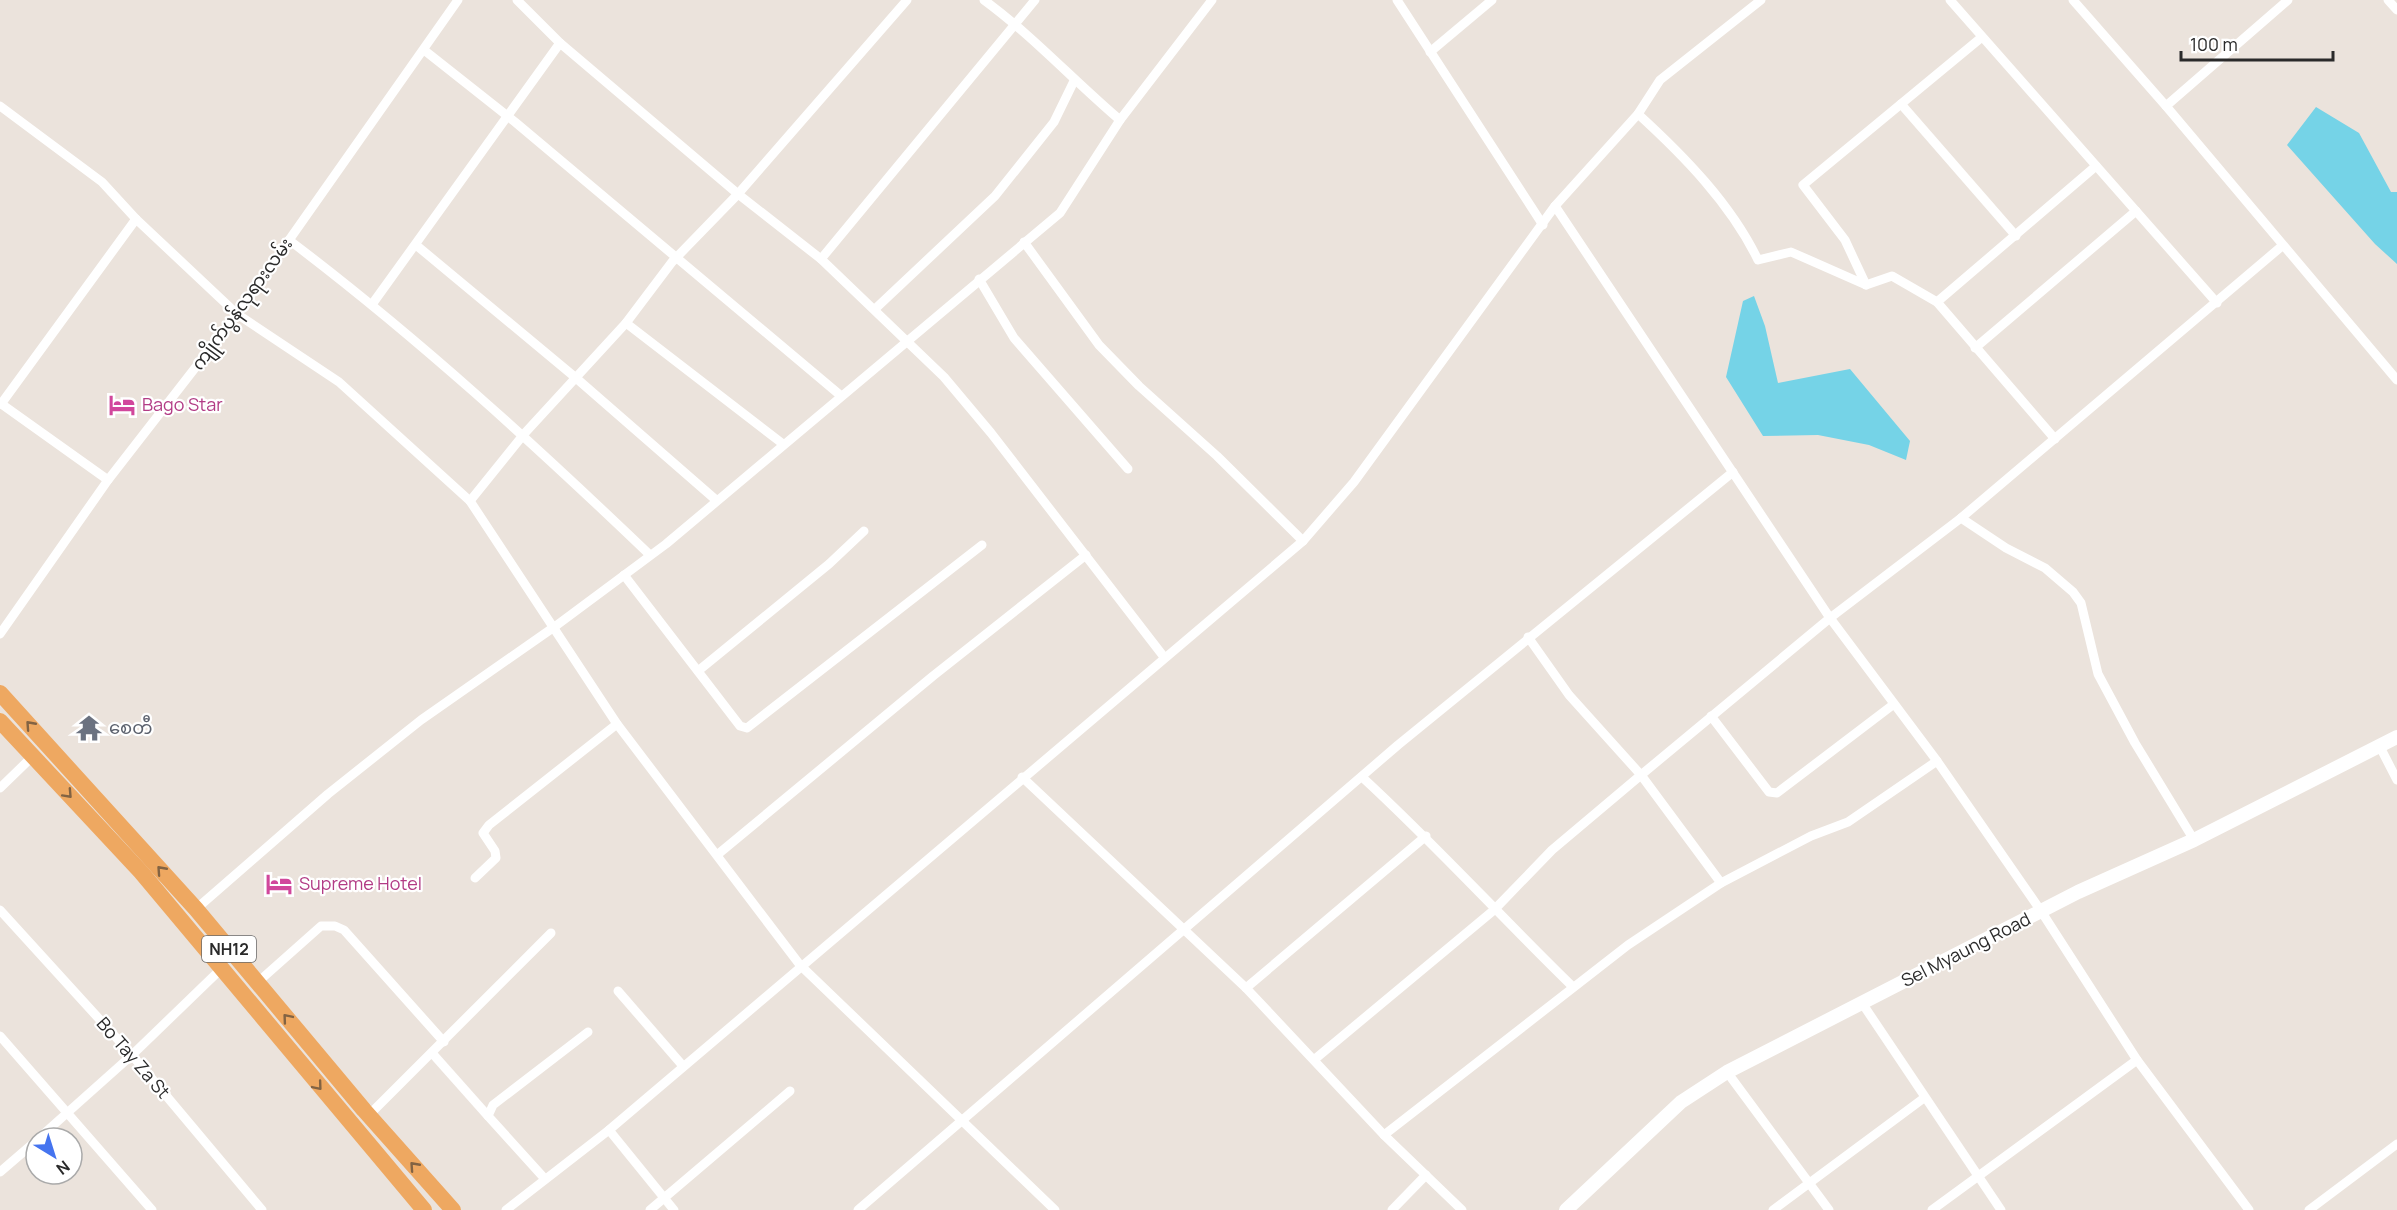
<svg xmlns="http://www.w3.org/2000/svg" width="2397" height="1210" viewBox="0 0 2397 1210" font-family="Manrope,'Noto Sans Myanmar',sans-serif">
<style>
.water{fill:#75d3e7}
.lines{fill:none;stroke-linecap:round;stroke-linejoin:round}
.minor{stroke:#fff;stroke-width:9}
.secondary{stroke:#fff;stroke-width:14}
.trunk{stroke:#eea861;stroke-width:16}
.oneway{stroke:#826343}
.labels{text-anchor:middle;stroke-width:4.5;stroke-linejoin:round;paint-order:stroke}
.shield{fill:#fff;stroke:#6a6a6a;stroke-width:1.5}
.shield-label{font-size:16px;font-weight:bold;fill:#2a2a2a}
.street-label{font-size:18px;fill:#2a2a2a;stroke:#fff}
.hotel-label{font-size:18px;fill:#b23c85;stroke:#fff;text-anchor:start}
.worship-label{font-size:18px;fill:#5b616d;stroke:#fff;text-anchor:start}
</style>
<rect width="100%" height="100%" fill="#ebe3dc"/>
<!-- water -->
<g class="water">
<path d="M2316,107L2359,133L2391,192H2397V264L2375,244L2287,145Z"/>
<path d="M1754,296L1765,326L1778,383L1850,369L1910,441L1906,460L1869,445L1818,435L1763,436L1726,377L1743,301Z"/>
</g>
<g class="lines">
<!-- minor -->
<g class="minor">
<path d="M517,0L560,43L738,194L821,259L944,377L991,433L1164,657"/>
<path d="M984,0C1033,36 1074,81 1120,120"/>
<path d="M1397,0L1543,225"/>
<path d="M1950,0L2217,303"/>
<path d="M2073,0L2166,106L2397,380"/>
<path d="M2388,0L2397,10"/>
<path d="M1982,37L1803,185L1845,240L1866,285L1892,276L1937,302L2055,439"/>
<path d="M424,50L515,122L840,395"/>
<path d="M1430,52L1492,0"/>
<path d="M1901,104L2016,236"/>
<path d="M0,106L102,182L136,219L237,314L339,382L470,501L617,724L800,965L1055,1210"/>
<path d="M2166,106L2288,0"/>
<path d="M1638,114C1684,156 1731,204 1758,260L1791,252L1866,285"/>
<path d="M1555,206L1830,618L1937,761L2041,911L2137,1060L2249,1210"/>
<path d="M289,240C417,337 534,444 650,555"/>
<path d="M1024,242L1099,345L1139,386L1217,456L1303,541"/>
<path d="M416,245L576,378L716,500"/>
<path d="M821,259L1035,0"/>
<path d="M979,279L1014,338L1128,469"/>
<path d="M1937,302L2096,166"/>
<path d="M373,303L560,43"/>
<path d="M875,309L995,196L1054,122L1074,81"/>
<path d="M626,323L783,444"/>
<path d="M1975,348L2136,211"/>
<path d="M0,403L108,480"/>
<path d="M1,404L136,219"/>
<path d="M470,501L524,434L626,323L672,262L738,194L907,0"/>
<path d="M1961,518L2006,548L2045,568L2073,592L2081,603L2098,674L2135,743L2194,840"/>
<path d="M624,575L740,726L747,728L982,545"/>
<path d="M0,634L108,480L237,314L458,0"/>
<path d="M1528,637L1569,695L1641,775L1721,883"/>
<path d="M698,671L829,564L864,531"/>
<path d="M1711,716L1769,792L1777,793L1894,704"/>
<path d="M2379,745L2397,780"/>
<path d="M1022,777L1246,988L1384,1135L1462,1210"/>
<path d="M1362,777C1435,844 1501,917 1572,986"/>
<path d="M0,788L33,756"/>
<path d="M717,855L933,676L1086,555"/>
<path d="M475,878L496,858L495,851L483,833L489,825L617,724"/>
<path d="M196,909L328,794L421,720L557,625L666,544L1060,213L1120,120L1212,0"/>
<path d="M0,910L132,1055L262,1210"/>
<path d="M258,982L321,926H335L344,930L444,1042"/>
<path d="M1246,988L1426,836"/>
<path d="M618,991L683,1066"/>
<path d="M1862,1003L2001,1210"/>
<path d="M0,1036L152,1210"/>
<path d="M432,1053L488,1116"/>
<path d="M1315,1059L1494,910L1552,850L1641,775L1830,618L1961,518L2282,246"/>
<path d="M1727,1072L1829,1210"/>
<path d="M369,1115L551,933"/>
<path d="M609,1130L674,1210"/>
<path d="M1384,1135L1628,945L1721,883L1811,836L1848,822L1937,761"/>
<path d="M39,1138L132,1055L221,969"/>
<path d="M0,1172L36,1141"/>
<path d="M545,1179L488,1116L493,1105L588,1032"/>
<path d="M506,1210L609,1130L1303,541L1354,482L1555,206L1638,114L1660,80L1761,0"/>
<path d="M650,1210L790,1091"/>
<path d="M858,1210L1398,745L1733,472"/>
<path d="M1392,1210L1426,1175"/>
<path d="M1773,1210L1924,1098"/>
<path d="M1932,1210L2137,1060"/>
<path d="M2309,1210L2397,1144"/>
</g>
<!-- secondary -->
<path class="secondary" d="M1566,1210L1681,1102L1727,1072L2078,892L2194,840L2397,737"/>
<!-- trunk -->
<g class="trunk">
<path d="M0,693L196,909L364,1110L453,1210"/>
<path d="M0,721L141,872L424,1210"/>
</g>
</g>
<!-- one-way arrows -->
<defs><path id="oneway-chevron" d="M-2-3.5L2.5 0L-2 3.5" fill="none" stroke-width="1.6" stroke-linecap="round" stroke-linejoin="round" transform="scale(1.5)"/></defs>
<g class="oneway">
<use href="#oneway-chevron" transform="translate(30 725) rotate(-132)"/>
<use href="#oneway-chevron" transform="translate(68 794) rotate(47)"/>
<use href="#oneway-chevron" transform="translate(161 870) rotate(-132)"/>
<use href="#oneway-chevron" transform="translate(287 1018) rotate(-130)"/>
<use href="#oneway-chevron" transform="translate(318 1086) rotate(50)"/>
<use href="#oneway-chevron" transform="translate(414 1166) rotate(-132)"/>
</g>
<!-- icons -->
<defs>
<g id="hotel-bare" transform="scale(2.07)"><path d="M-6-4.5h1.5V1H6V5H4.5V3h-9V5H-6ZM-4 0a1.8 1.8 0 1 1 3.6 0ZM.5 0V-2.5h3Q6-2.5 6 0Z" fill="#d1479c" stroke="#fff" stroke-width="2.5" paint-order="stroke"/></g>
<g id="temple-bare" transform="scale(2.07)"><path d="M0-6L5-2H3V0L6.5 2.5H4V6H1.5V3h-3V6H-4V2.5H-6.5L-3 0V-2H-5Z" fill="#6b7280" stroke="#fff" stroke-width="2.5" paint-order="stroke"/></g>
</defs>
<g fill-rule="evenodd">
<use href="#hotel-bare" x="122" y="405"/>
<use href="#temple-bare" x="89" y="728"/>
<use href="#hotel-bare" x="279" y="884"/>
</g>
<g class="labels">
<!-- shield labels -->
<rect class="shield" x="202" y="936" width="54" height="26" rx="4.5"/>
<g class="shield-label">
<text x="229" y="955">NH12</text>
</g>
<!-- street labels -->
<g class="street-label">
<text transform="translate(242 304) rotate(-54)" y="6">ကျိုက်ပွန်လုရားလမ်း</text>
<text transform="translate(1966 950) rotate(-27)" y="6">Sel Myaung Road</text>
<text transform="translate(133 1058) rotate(49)" y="6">Bo Tay Za St</text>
</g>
<!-- hotel labels -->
<g class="hotel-label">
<text x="142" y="411">Bago Star</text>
<text x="299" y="890">Supreme Hotel</text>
</g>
<!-- worship labels -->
<g class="worship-label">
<text x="109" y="734">စေတီ</text>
</g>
</g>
<!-- north arrow -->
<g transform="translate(54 1156) rotate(142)"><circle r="28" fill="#ffffff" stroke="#aaaaaa" stroke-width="1.5"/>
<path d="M0-4.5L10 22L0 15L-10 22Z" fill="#4574ef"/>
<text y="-9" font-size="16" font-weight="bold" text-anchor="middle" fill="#2a2a2a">N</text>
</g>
<!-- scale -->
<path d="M2181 51v9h152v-9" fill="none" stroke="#2a2a2a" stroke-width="3"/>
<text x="2190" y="51" font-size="18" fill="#2a2a2a" stroke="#ffffff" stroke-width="4.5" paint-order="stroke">100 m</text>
</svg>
